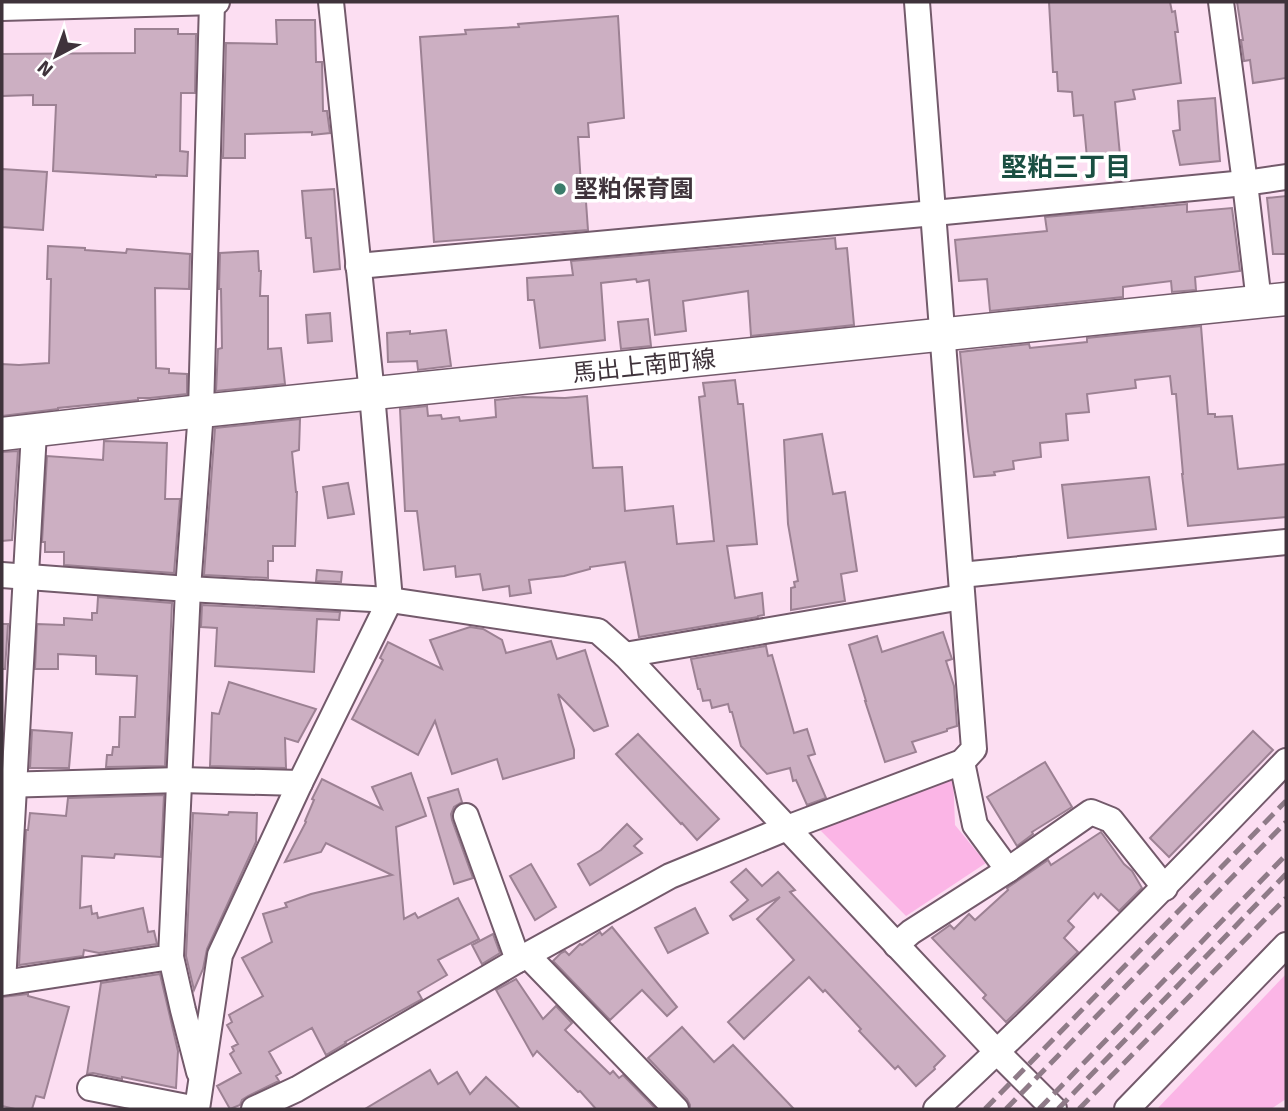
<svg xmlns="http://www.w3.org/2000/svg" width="1288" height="1111" viewBox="0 0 1288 1111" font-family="Signika,'Noto Sans JP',sans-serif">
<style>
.green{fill:#fbb5e6}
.building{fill:#ccafc2;stroke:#9c8193;stroke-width:2}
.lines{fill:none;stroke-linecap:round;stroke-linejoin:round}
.minor-casing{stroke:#735a6b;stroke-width:28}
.major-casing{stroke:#735a6b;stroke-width:35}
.minor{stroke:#fff;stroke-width:24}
.major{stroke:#fff;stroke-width:32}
.rail{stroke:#8f7b88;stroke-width:5;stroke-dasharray:14 7;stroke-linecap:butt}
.poi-dot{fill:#3b7c6b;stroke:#fff;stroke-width:2.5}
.labels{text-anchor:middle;stroke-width:7;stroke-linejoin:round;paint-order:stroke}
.poi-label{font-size:24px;font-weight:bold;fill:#3f333b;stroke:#fff;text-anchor:start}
.street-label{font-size:24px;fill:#3f333b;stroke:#fff}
.neighbourhood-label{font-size:26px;font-weight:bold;fill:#1a4f42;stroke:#fff}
</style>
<rect width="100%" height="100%" fill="#fcdef2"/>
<!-- green -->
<g class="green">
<path d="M953,774L955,825L986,863L906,916L818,828Z"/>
<path d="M1286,974V1099L1271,1109H1157Z"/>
</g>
<!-- building -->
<g class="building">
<path d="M1049,2H1170L1172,12L1175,11L1178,32H1175L1181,83L1133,90L1135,99L1115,102L1120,155L1087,158L1083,115L1074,116L1072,92L1058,91L1057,72H1053Z"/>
<path d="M1237,2H1286V78L1253,83L1250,60L1244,61L1241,40H1243Z"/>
<path d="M618,16L624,118L588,123L589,137H578L582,202H586L588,230L434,242L420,37L466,34L465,30L519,27L518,24Z"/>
<path d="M276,20H315L316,62H322L323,111H327L330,133L312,135V132L245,134V158H223L226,43L277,44Z"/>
<path d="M135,29H178V34H196L195,93H181L180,151L188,152L187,176L156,175V177L53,171L56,105H33V95L2,96V54L135,53Z"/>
<path d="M1215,98L1220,161L1180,165L1173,131L1180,130L1178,101Z"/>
<path d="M2,169L47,172L43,230L2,227Z"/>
<path d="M334,189L340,269L314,272L311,238H306L302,191Z"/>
<path d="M1286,196V254H1273L1267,198Z"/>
<path d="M1187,204V212L1232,208L1240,271L1195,277L1196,290L1172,292L1171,281L1123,287V297L990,311L987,279L959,281L955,240L1047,231L1045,217Z"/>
<path d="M835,238L836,249L847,248L854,325L751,336L748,291L683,301L686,331L655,335L649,280L637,282L636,279L601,283L605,340L540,348L534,300H528L527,278L573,275L571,261Z"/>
<path d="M48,246L85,248V250L126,253L127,249L190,254L189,289L155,288L156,368L169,369V373L187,374V394L150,398H138V400L58,408V409L2,416V364L19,365L49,363L51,279H47Z"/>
<path d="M258,251L259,271H261L260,296H268V349L281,348L285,384L216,391L218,349L222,348L221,289H219L220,253Z"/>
<path d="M330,313L332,341L308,343L306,315Z"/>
<path d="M648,319L651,346L621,349L618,322Z"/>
<path d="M1201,326L1208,414H1215V417L1232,416L1238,469L1286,464V517L1188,526L1182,474H1183L1176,394H1172L1170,376L1135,380L1136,388L1087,394L1089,412L1066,414L1068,440L1040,443L1041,457L1013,461L1014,469L994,472L995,475L974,477L968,431L960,352L1029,344L1030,348L1087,342V338Z"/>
<path d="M446,330L451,366L418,370L417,361L388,362L387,333L410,331V334Z"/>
<path d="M735,380L738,404H743L757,544L727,546L735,598L762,593L764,615L758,616V617L639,637L625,562L590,567V569L564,576L529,580L531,593L510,596L509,586L483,590L480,574L456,577L455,566L424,570L417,511H405L400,409L427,406L428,416L441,415L442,419L459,417L460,421L496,417L495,400L523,397L565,398L587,396L593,468L622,467L625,511L673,506L677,544L714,541L699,397L705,396L703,383Z"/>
<path d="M300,419L299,450L292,452L296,492H297L295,546H273V561H268V578L204,575L215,428Z"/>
<path d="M822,434L833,494L845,492L857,571L841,574L845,601L791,610V588L795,587L794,582L798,581L788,524L784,440Z"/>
<path d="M104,441L167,443L165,499H180L174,573L64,565V552H45V542H42L47,456L103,460Z"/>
<path d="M18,451L12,540L2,541V452Z"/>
<path d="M1149,477L1156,529L1068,538L1062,485Z"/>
<path d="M348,483L354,514L328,518L323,487Z"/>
<path d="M317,570L342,572L341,582L316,581Z"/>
<path d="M98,597L172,603L165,766L106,767L107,755H112L113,747H119L120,717H135L137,676L96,674V656L58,654V669H35L37,624L64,625V618L92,620V613H97Z"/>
<path d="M202,605L340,612L339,620L317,619L314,672L215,666L217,628L201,627Z"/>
<path d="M2,624H8L5,669H2Z"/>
<path d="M470,627L483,629L502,640L506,653L551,641L557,659L585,650L608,726L594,731L558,694L574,750V758L503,779L497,759L452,774L435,721L418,755L352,719L383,660L380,658L388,642L442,669L430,640Z"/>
<path d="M943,632L952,659L946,661L954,686L957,726L947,729V731L912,742L916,752L885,762L865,701H866L849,645L877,636L882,652Z"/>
<path d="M766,646L768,656L772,655L794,733L807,729L815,754L808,756L826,798L807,805L796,780L793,781L790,768L767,774L741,746L732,712H730L728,704L712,708L710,700L703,701L700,689H698L691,659Z"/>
<path d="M229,682L316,709L298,742L285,738L286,768L210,766L212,713L219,714Z"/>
<path d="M32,730L72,733L69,768H30Z"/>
<path d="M1253,731L1273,750L1169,857L1150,838Z"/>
<path d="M638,734L719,819L697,840L682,823L681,824L616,754Z"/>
<path d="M1045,762L1072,807L1032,832L1033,834L1017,846L987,797Z"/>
<path d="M411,773L426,816L396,827L404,919L415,913L418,918L458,898L479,939L438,960L447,975L418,992L422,999L345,1042L346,1043L326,1055L312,1028L269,1052L281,1073L276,1076L279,1081L248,1096L242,1100L240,1105L230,1109L217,1086L241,1073L230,1054L234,1051L232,1047L238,1044L227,1025L232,1022L229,1015L263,996L242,958L272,942L263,914L287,907L285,903L311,894L392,875L326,843L321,852L285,862L306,822L305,821L314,800L312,799L322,779L382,809L372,787Z"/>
<path d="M458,789L462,802L454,807L451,814L452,820L473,878L454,884L428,798Z"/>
<path d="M164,795L161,857L115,854L114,858L82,856L80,908L91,906L92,914L97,913L98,918L143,908L148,932L154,931L157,944L99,953L84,950L83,956L19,965L26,830H28L30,813L66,816L68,798Z"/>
<path d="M229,812L257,813L256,842L207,949L203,969L194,990L186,956L193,813L228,815Z"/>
<path d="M627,824L642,839L634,846L642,853L590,885L578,864L601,850Z"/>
<path d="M1101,832L1124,864L1132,871L1142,888L1119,911L1101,894L1098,898L1094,893L1068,921L1074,927L1064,938L1078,952L1006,1022L983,998L986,995L932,938L950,925L954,929L969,914L975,920L1008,890L1007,888L1048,860L1051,865Z"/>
<path d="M531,864L556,907L535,920L510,876Z"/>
<path d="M746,869L762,886L778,872L795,890L790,892L945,1056L934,1067L935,1069L916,1086L898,1066L895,1069L859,1031L861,1029L825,990L823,992L809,977L744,1039L728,1022L794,960L757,919L780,897L733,920L730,916L748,900L731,882Z"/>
<path d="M695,908L708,933L668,953L655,928Z"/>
<path d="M612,927L677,1007L667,1016L642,990L610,1020L553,961L561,953L565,951L569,955L580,944L582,945L600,932L602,935Z"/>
<path d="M493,934L500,953L482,964L472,945Z"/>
<path d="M160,974L178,1051L176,1088L122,1077V1079L93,1073L87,1074L101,983Z"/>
<path d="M516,979L543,1019L556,1006L572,1023L565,1030L610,1074L613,1071L619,1078L623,1075L656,1109H596L580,1091L578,1092L537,1051L533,1056L496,990Z"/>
<path d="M28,994V996L69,1007L44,1098L36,1096L32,1109H15L2,1106V997Z"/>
<path d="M682,1027L714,1062L733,1045L794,1109H690V1105L687,1099L648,1058Z"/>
<path d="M430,1070L438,1084L457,1072L470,1094L486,1077L520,1109H365Z"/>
</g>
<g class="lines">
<!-- minor casing -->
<g class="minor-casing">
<g id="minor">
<path d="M1221,2L1245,183L1259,302"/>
<path d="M2,8L217,2"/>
<path d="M358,266L934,213L1245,183L1286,177"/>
<path d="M34,432C22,615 14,799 3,983L171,957L188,589L201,411L212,2"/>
<path d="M2,575L188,589L390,600L598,631L625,655L962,597"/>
<path d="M961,575L1286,542"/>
<path d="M625,655L998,1053L1054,1109"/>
<path d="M962,762L975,825L1008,870L1091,812L1111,820L1165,888"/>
<path d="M2,785L180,780L300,783"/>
<path d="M466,816L518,960"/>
<path d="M896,945L911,932L1008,870"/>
<path d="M527,955L676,1109"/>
<path d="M171,957L183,1010L199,1072"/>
<path d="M90,1088L197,1109"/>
<path d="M197,1109L220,955L300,783L390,600L372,394L331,2"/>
<path d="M254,1109L297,1089L518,960L670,876L787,828L962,762L974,749L917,2"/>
<path d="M936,1109C1057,997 1172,880 1286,761"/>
<path d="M1127,1109L1286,945"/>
</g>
</g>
<!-- major casing -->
<g class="major-casing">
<path id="major" d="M2,434L201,411L1286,299"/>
</g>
<!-- minor -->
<use href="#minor" class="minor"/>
<!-- major -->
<use href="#major" class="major"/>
<!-- rail -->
<g class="rail">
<path d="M985,1109L1286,801"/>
<path d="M1006,1109L1286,822"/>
<path d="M1039,1109L1286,855"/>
<path d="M1058,1109L1286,874"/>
<path d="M1079,1109L1286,898"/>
</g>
</g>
<!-- markers -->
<circle class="poi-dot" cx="560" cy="189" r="7"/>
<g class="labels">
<!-- poi labels -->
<g class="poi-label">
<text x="574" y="197">堅粕保育園</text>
</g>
<!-- street labels -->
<g class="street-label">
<text transform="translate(644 366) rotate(-6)" y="8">馬出上南町線</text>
</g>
<!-- neighbourhood labels -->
<g class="neighbourhood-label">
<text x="1066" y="176">堅粕三丁目</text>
</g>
</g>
<!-- border -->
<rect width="1288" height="1111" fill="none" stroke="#3f333b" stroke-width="7"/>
<!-- north arrow -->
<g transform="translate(56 56) rotate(221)" stroke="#ffffff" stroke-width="5" paint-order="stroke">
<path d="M0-5L12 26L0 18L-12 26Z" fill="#3f333b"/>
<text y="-10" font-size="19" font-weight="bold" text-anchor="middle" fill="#3f333b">N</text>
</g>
</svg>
